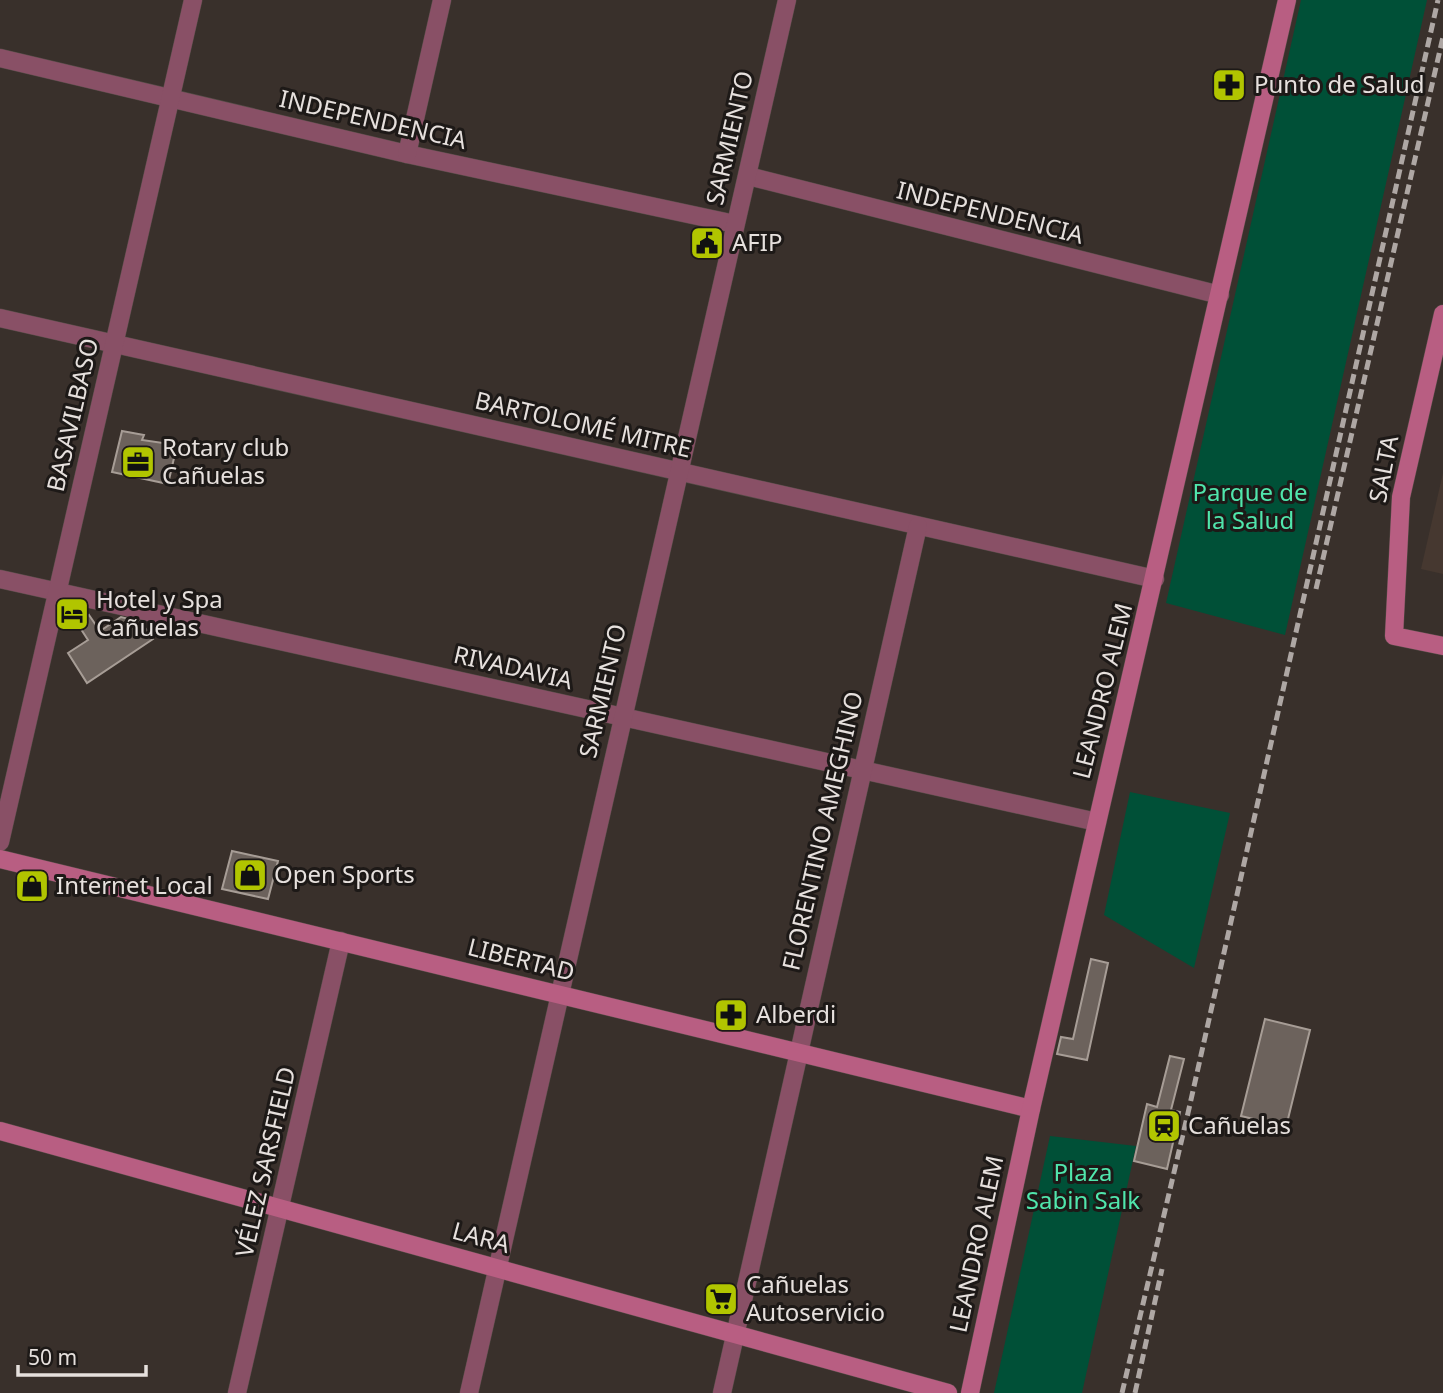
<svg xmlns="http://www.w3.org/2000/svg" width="1443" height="1393" viewBox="0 0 1443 1393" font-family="'Noto Sans',sans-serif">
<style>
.built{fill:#463830}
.green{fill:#005037}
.building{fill:#6c625c;stroke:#a79d96;stroke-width:2}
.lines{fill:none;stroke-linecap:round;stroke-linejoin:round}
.street-casing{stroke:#554c47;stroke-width:19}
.secondary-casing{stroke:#554c47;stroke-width:19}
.street{stroke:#895066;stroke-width:18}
.secondary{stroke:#b85e82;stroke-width:18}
.rail{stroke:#aea7a4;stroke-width:5;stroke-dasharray:10 5;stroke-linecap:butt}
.labels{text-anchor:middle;stroke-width:6;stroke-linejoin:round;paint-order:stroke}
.poi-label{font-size:24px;fill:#e6e0dd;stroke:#1d1917;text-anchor:start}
.street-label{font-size:24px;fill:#e6e0dd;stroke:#1d1917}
.park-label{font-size:24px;fill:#50e6ac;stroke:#1d1917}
</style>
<rect width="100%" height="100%" fill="#39302b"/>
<!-- built -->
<path class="built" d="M1443,473V574L1421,569Z"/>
<!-- green -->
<g class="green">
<path d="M1301,0H1427L1285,635L1166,603Z"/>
<path d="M1130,792L1230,813L1194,968L1104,915Z"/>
<path d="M1050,1136L1136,1146L1082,1393H994Z"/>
</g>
<!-- building -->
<g class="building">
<path d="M122,431L144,435L142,440L177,445L168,484L112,472Z"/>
<path d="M89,615L100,631L121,617L141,622L153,639L87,683L68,653L88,640L77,623Z"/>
<path d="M232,851L278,861L268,899L222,889Z"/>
<path d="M1091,959L1108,963L1087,1060L1057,1054L1061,1037L1073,1039Z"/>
<path d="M1265,1019L1310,1030L1286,1127L1241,1116Z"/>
<path d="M1170,1056L1184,1059L1171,1110L1180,1112L1167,1169L1134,1161L1147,1104L1157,1107Z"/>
</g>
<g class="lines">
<!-- street casing -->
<g class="street-casing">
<g id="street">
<path d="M0,58L407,154L735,224"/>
<path d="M407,154L442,0"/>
<path d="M748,176L1220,295"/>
<path d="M0,318L1155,579"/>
<path d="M0,579L1097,822"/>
<path d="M0,842L193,0"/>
<path d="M237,1393L341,941"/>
<path d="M469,1393L787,0"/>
<path d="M722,1393L918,526"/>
</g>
</g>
<!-- secondary casing -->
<g class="secondary-casing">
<g id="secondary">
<path d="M1443,314L1401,497L1394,636L1443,646"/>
<path d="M0,859L1031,1109"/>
<path d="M0,1131L948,1393"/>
<path d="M970,1393L1031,1109L1287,0"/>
</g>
</g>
<!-- street -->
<use href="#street" class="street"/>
<!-- secondary -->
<use href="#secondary" class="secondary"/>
<!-- rail -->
<g class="rail">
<path d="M1316,589L1443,37"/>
<path d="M1122,1393L1188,1113L1438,0"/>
<path d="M1135,1393L1162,1269"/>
</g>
</g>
<!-- icons -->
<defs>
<g id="pharmacy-square" transform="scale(1.75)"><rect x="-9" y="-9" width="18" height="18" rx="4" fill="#b1c500" stroke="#1d1917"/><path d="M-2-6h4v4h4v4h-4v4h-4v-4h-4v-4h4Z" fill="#111"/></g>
<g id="civic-square" transform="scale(1.75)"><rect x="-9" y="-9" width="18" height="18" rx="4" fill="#b1c500" stroke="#1d1917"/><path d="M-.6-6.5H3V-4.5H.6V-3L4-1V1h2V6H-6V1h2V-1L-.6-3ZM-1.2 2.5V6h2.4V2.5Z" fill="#111"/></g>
<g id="office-square" transform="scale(1.75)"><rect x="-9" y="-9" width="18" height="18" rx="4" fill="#b1c500" stroke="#1d1917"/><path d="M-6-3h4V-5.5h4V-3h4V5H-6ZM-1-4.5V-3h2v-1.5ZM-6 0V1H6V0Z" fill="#111"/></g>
<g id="hotel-square" transform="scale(1.75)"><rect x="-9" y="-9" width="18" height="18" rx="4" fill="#b1c500" stroke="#1d1917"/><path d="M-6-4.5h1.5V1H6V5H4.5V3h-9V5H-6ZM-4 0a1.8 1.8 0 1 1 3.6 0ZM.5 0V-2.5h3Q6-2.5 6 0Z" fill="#111"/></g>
<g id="shop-square" transform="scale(1.75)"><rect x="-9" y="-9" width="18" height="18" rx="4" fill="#b1c500" stroke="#1d1917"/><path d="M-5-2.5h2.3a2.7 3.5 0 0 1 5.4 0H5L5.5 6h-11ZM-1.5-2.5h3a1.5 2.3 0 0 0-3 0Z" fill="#111"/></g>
<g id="station-square" transform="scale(1.75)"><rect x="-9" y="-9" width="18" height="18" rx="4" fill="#b1c500" stroke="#1d1917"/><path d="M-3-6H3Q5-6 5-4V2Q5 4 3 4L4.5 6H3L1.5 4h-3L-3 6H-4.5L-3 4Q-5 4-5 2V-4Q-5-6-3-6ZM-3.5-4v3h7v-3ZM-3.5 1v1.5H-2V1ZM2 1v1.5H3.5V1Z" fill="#111"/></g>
<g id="supermarket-square" transform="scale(1.75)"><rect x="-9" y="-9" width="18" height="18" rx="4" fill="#b1c500" stroke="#1d1917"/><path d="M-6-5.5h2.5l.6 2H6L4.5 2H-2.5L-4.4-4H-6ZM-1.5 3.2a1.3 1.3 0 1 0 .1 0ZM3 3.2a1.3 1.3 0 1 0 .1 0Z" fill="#111"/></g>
</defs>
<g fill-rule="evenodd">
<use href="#pharmacy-square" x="1229" y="85"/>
<use href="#civic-square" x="707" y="243"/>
<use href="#office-square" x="138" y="462"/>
<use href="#hotel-square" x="72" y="614"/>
<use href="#shop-square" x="250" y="875"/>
<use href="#shop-square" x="32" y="886"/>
<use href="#pharmacy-square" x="731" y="1015"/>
<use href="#station-square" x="1164" y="1126"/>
<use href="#supermarket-square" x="721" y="1299"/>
</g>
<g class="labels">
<!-- poi labels -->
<g class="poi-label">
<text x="1254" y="93">Punto de Salud</text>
<text x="732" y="251">AFIP</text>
<text x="162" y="456">Rotary club<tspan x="162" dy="28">Cañuelas</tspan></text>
<text x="96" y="608">Hotel y Spa<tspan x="96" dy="28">Cañuelas</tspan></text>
<text x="274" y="883">Open Sports</text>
<text x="56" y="894">Internet Local</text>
<text x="756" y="1023">Alberdi</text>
<text x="1188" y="1134">Cañuelas</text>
<text x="746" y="1293">Cañuelas<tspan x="746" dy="28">Autoservicio</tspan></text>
</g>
<!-- street labels -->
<g class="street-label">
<text transform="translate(373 120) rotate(13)" y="8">INDEPENDENCIA</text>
<text transform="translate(730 138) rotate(-77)" y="8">SARMIENTO</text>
<text transform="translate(990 213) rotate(14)" y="8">INDEPENDENCIA</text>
<text transform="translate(73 415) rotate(-77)" y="8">BASAVILBASO</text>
<text transform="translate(583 425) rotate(13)" y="8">BARTOLOMÉ MITRE</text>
<text transform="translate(1384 469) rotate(-79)" y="8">SALTA</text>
<text transform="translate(513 668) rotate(13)" y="8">RIVADAVIA</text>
<text transform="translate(603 691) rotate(-77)" y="8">SARMIENTO</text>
<text transform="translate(1103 691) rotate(-76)" y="8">LEANDRO ALEM</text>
<text transform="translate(823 831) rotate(-77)" y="8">FLORENTINO AMEGHINO</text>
<text transform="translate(521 960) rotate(14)" y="8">LIBERTAD</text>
<text transform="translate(266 1162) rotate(-77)" y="8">VÉLEZ SARSFIELD</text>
<text transform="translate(481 1238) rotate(15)" y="8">LARA</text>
<text transform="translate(977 1244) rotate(-78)" y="8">LEANDRO ALEM</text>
</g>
<!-- park labels -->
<g class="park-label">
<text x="1250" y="501">Parque de<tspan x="1250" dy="28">la Salud</tspan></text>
<text x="1083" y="1181">Plaza<tspan x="1083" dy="28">Sabin Salk</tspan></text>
</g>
</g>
<!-- scale -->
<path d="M18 1365v10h128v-10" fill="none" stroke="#e6e0dd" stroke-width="3.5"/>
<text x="28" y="1365" font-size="21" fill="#e6e0dd" stroke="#1d1917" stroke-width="5" paint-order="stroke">50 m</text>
</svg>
